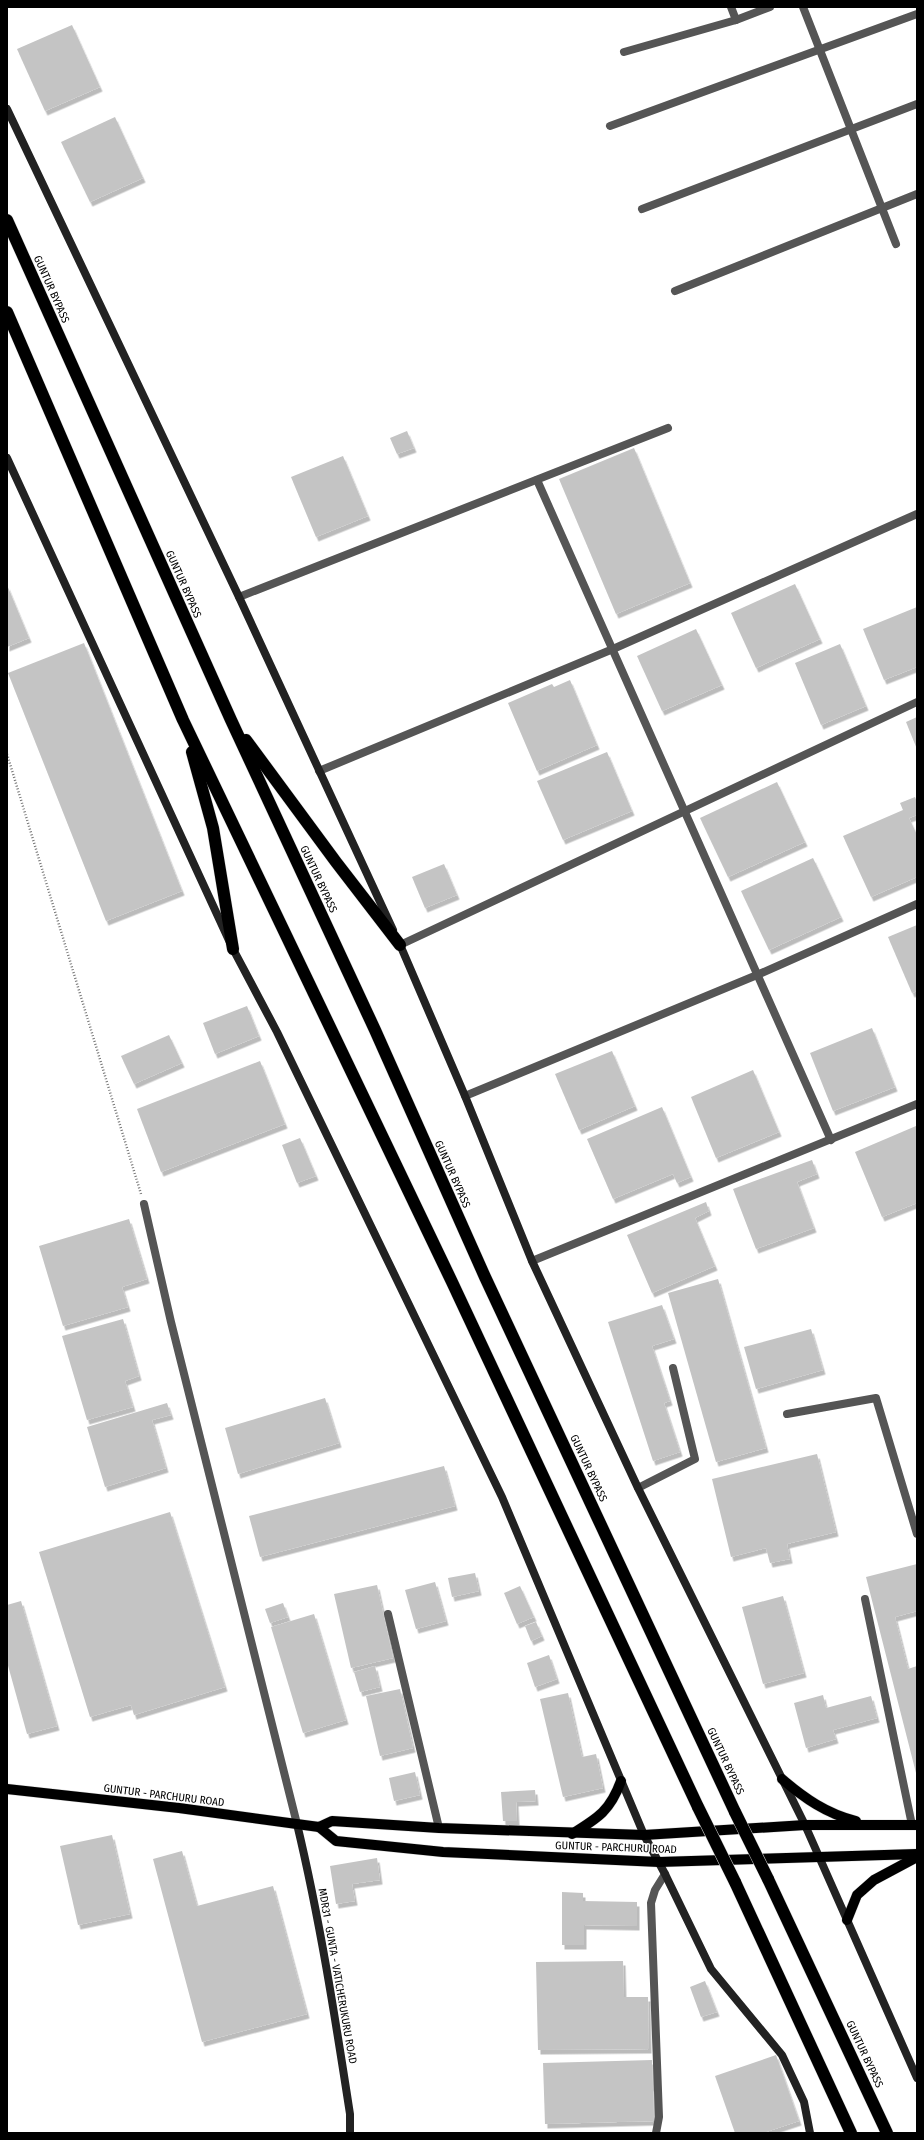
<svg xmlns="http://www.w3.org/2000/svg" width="924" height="2140" viewBox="0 0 924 2140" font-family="'Fira Sans Condensed',sans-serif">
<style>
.building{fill:#c4c4c4;filter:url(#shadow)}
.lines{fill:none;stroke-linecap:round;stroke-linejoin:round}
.primary-casing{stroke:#dbdbdb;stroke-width:11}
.highway-casing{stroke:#dbdbdb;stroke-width:13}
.path{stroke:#777;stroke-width:2.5;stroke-dasharray:1 2;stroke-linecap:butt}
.lane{stroke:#555;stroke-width:8}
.street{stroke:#555;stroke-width:8}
.secondary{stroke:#222;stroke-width:8}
.primary{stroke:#000;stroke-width:10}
.highway{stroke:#000;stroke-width:12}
.highway-bridge-casing{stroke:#dbdbdb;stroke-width:13;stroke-linecap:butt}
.highway-bridge{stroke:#000;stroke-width:12}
.labels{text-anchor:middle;stroke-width:3;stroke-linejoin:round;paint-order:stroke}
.street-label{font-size:11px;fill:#000;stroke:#fff}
</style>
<defs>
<filter id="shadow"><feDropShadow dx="2.5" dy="4.5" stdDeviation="0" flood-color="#0004"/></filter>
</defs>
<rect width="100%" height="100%" fill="#fff"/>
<!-- building -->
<g class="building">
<path d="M72,25L100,87L45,111L17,49Z"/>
<path d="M115,117L143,178L90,202L61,142Z"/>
<path d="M407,431L414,448L397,454L390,438Z"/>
<path d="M634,448L690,583L616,614L559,479Z"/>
<path d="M343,456L368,516L316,537L291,477Z"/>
<path d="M795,584L820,639L756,668L731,613Z"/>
<path d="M7,585L29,638L7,647Z"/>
<path d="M917,607V667L884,680L863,629Z"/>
<path d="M696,629L722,685L662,711L637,656Z"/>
<path d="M84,643L182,891L106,921L8,673Z"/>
<path d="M840,644L866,706L821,725L795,663Z"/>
<path d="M570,680L597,745L537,771L508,703L552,684L554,687Z"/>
<path d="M917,717V749L906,722Z"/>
<path d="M607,752L632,811L563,840L537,781Z"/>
<path d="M777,782L805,842L728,877L700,818Z"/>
<path d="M915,797L917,802V815L909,818L917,835V877L871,897L843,836L903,810L900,803Z"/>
<path d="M813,858L841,917L769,950L741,891Z"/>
<path d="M444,864L457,895L425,908L412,877Z"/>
<path d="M917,925V991L912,993L888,937Z"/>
<path d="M247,1006L259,1036L215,1054L203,1023Z"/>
<path d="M872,1028L895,1087L833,1111L810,1053Z"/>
<path d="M169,1035L182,1063L134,1084L121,1056Z"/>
<path d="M612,1051L635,1106L579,1130L555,1074Z"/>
<path d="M260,1061L285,1124L161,1172L137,1109Z"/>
<path d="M753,1070L779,1132L716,1158L691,1097Z"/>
<path d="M662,1107L691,1177L677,1183L673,1174L613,1199L587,1139Z"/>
<path d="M916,1126L917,1203L882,1217L855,1152Z"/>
<path d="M300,1138L316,1176L297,1183L282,1145Z"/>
<path d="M812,1160L817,1174L797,1182L814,1228L756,1249L733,1189Z"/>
<path d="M706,1202L709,1211L695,1218L715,1266L652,1293L627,1235Z"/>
<path d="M129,1219L147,1279L122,1287L128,1307L63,1326L39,1246Z"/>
<path d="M718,1279L766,1448L716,1462L668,1293Z"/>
<path d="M662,1305L674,1339L652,1346L670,1401L664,1403L680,1452L653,1461L608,1322Z"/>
<path d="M123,1319L139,1376L125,1381L133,1407L87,1420L62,1336Z"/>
<path d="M811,1329L823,1370L756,1389L744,1347Z"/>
<path d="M325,1398L339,1443L238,1474L225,1428Z"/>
<path d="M167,1403L171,1415L152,1420L166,1468L105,1487L87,1427Z"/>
<path d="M817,1454L836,1532L787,1544L790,1559L770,1563L766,1548L731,1557L712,1479Z"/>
<path d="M444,1466L455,1506L260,1557L249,1516Z"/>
<path d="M170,1512L225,1687L134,1715L131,1705L90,1717L39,1552Z"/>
<path d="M917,1564V1611L895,1617L908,1669L917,1666L916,1773L866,1577Z"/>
<path d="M475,1573L479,1591L452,1597L448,1578Z"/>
<path d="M435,1582L446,1621L416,1629L405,1590Z"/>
<path d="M377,1585L393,1658L351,1668L334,1594Z"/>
<path d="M520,1586L534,1617L517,1624L504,1593Z"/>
<path d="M783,1596L804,1673L763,1684L742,1607Z"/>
<path d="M21,1601L57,1726L27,1734L7,1662V1605Z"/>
<path d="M283,1603L288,1617L270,1623L265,1609Z"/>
<path d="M314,1614L346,1720L303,1733L271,1627Z"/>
<path d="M536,1622L542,1636L531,1641L525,1626Z"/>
<path d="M549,1655L557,1679L535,1687L527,1663Z"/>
<path d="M375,1666L380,1687L360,1692L354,1672Z"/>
<path d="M400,1689L413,1748L380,1756L366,1696Z"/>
<path d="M568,1693L582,1757L596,1754L603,1788L563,1797L540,1699Z"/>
<path d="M823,1695L826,1708L871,1696L877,1718L833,1730L836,1739L806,1748L794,1703Z"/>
<path d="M415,1772L420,1795L394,1801L389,1778Z"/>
<path d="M535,1790L536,1801L516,1802L517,1821H503L501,1792Z"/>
<path d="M112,1835L130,1914L78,1925L60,1846Z"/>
<path d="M182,1851L197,1906L273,1886L307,2014L202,2042L153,1859Z"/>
<path d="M377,1858L380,1880L352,1884L355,1901L336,1904L330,1866Z"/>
<path d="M562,1892L583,1893V1901L637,1902V1926L584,1925V1945H562Z"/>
<path d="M623,1961L624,1997H648L649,2049L538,2050L536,1962Z"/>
<path d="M705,1981L717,2012L701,2017L690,1987Z"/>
<path d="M776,2055L799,2121L763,2133H735L715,2076Z"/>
<path d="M652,2060L654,2121L545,2124L543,2063Z"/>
</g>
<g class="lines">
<!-- primary casing -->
<g class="primary-casing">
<g id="primary">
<path d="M782,1779C804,1798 827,1814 856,1821"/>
<path d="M7,1789L179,1808L319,1827L332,1821L439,1828L644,1835L805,1825H917"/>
<path d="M319,1827L336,1841L443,1852L659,1862L917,1854"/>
<path d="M572,1834C598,1818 610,1811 621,1781"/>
<path d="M847,1920L857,1895L874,1880L917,1857"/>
</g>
</g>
<!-- highway casing -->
<g class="highway-casing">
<g id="highway">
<path d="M7,220L231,720L375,1030L485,1277L735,1812"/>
<path d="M7,312L183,720L452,1282L698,1807"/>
<path d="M246,740L336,862L400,945"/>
<path d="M192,752L213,828L233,949"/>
<path d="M768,1879L887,2133"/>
<path d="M735,1882L851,2133"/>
</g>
</g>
<!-- path -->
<path class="path" d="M7,754L141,1194"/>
<!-- lane -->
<g class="lane">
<path d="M537,480L831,1140"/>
<path d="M239,597L668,428"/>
<path d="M319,771L613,649L917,514"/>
<path d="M400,945L917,702"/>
<path d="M465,1096L757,975L917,904"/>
<path d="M144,1204L171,1322L297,1824"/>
<path d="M532,1261L917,1104"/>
<path d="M787,1414L876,1398L917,1534"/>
<path d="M638,1488L695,1459L673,1368"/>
<path d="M865,1599L912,1825"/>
<path d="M388,1614L439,1828"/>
<path d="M656,2133L659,2117L651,1903L655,1890L665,1874"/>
</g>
<!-- street -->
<g class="street">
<path d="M731,7L736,20"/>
<path d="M803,7L896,244"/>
<path d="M624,52L736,20L770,7"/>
<path d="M610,126L917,14"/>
<path d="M642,209L917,104"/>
<path d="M675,291L917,194"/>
</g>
<!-- secondary -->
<g class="secondary">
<path d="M7,109L239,597L393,930"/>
<path d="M7,458L233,949L277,1032L502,1497L644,1835L665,1874L711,1969L782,2055L804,2102L810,2133"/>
<path d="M398,940L465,1096L532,1261L638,1488L805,1825L917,2078"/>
<path d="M297,1824C320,1920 335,2017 350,2114V2133"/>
</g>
<!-- primary -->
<use href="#primary" class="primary"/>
<!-- highway -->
<use href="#highway" class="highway"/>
<!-- highway-bridge casing -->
<g class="highway-bridge-casing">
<g id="highway-bridge">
<path d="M698,1807L735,1882"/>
<path d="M735,1812L768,1879"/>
</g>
</g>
<!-- highway-bridge -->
<use href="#highway-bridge" class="highway-bridge"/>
</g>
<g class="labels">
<!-- street labels -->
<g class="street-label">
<text transform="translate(52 289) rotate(66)" y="4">GUNTUR BYPASS</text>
<text transform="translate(184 584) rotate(66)" y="4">GUNTUR BYPASS</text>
<text transform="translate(319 879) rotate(65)" y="4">GUNTUR BYPASS</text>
<text transform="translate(453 1174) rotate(66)" y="4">GUNTUR BYPASS</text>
<text transform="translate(589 1468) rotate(65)" y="4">GUNTUR BYPASS</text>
<text transform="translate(726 1761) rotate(65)" y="4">GUNTUR BYPASS</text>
<text transform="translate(164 1795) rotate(7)" y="4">GUNTUR - PARCHURU ROAD</text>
<text transform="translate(616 1847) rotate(2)" y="4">GUNTUR - PARCHURU ROAD</text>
<text transform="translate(338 1976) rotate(80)" y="4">MDR31 - GUNTA - VATICHERUKURU ROAD</text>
<text transform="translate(865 2054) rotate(65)" y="4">GUNTUR BYPASS</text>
</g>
</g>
<!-- border -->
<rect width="924" height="2140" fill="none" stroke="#000000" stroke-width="16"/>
</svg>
